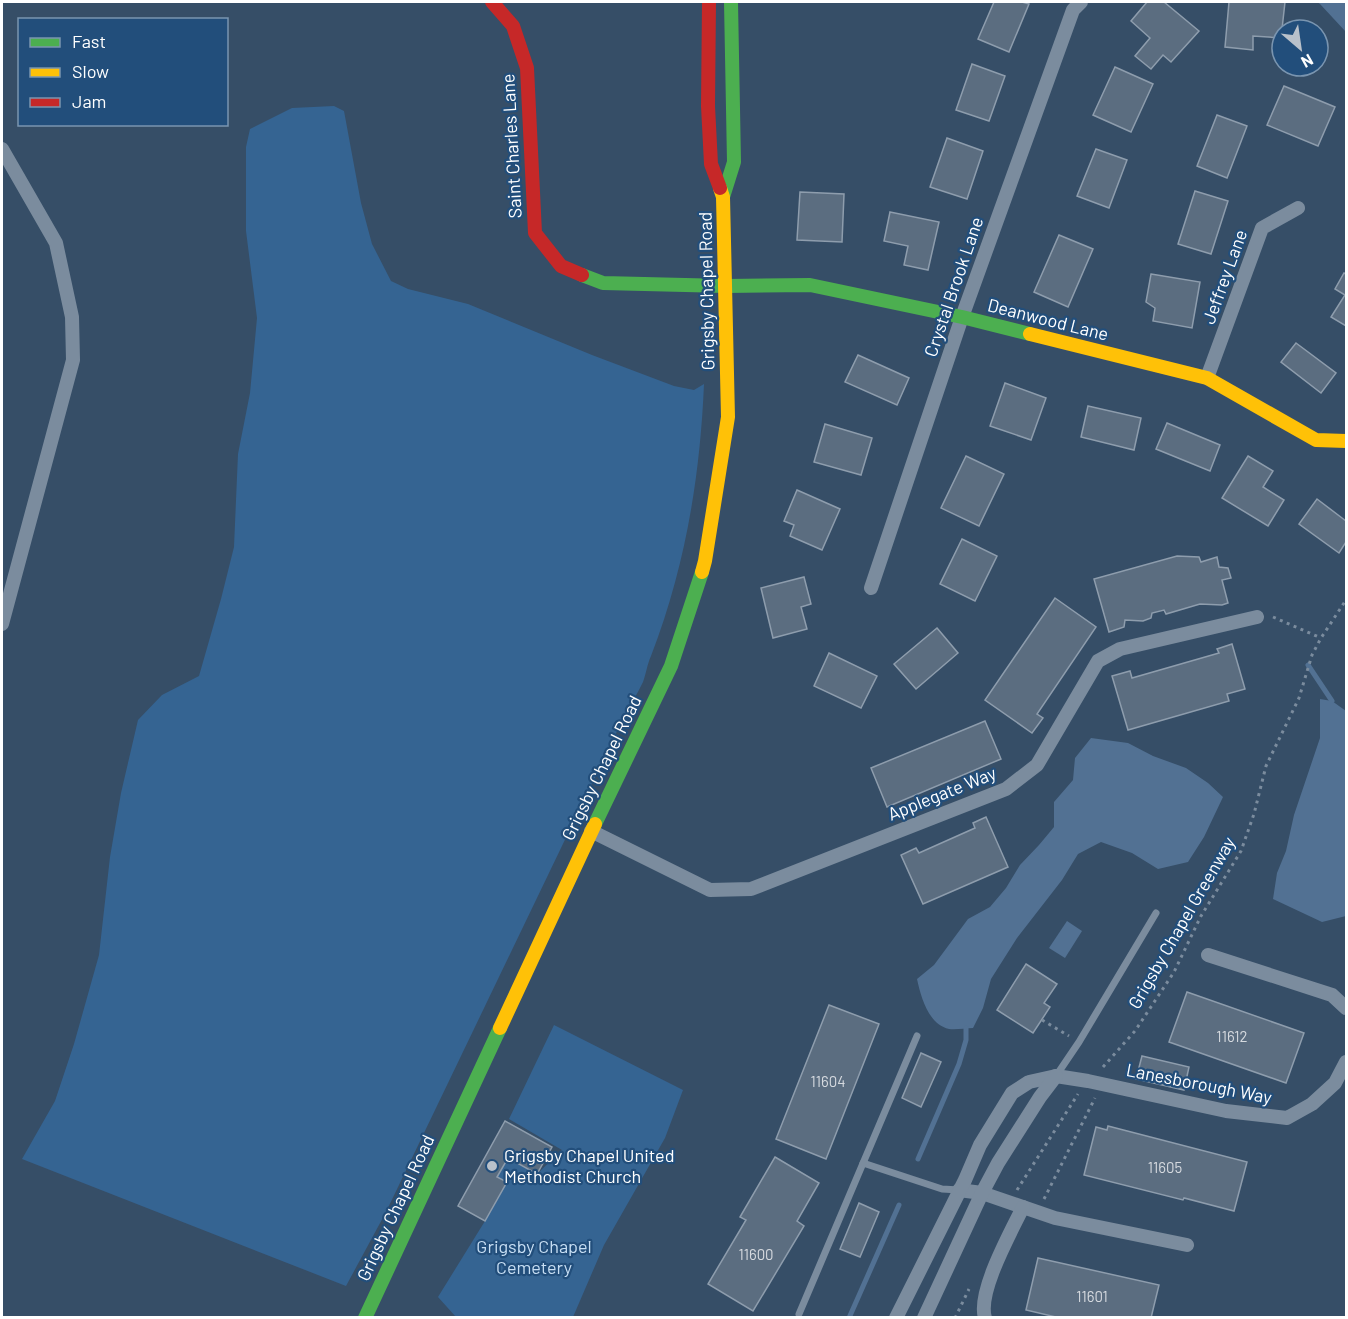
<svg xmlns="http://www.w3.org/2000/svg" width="1348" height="1319" viewBox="0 0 1348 1319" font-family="Barlow,sans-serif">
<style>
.green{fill:#356492}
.water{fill:#527193}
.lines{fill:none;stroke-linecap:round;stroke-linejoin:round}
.stream{stroke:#527193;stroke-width:5}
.building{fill:#5b6d80;stroke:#8e9dad;stroke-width:1.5}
.path{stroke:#7b8c9e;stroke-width:3;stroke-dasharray:3 4.5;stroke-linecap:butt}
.lane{stroke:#7b8c9e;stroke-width:7}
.street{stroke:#7b8c9e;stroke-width:14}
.fast{stroke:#4caf50;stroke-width:14}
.slow{stroke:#ffc107;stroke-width:14}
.jam{stroke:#c62828;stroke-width:14}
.poi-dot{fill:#b9c1ca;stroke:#224e7b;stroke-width:2}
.labels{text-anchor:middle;stroke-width:4.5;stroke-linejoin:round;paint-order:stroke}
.number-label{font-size:15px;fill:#d6dadf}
.street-label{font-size:18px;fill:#fff;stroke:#224e7b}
.poi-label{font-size:18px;fill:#fff;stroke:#224e7b;text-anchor:start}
.park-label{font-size:18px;fill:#c8dff4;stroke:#224e7b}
</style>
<rect width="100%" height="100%" fill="#364e67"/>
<!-- green -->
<g class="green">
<path d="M334,106L344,111L361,203L372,244L391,281L408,289L468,304L592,355L674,386L694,390L704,384C700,478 685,568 651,656C647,665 646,674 643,682C637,695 629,706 623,719L386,1212L346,1286L22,1159L55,1101L74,1044L99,955L110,857L121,793L138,720L162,695L199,676L221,599L234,547L238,454L250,393L257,318L246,231V147L250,129L292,108Z"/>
<path d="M554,1025L683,1090L665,1138L604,1245L573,1317H456L438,1297L485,1221L506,1182L497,1177L508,1158L537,1174L562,1150L509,1119Z"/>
</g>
<!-- water -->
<g class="water">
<path d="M1317,2H1346V32L1320,4Z"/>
<path d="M1320,699L1332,701L1346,711V916L1322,922L1273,899L1277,873L1286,851L1294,815L1320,738Z"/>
<path d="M1091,738L1128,743L1153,756L1186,768L1208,783L1223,797L1204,837L1188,862L1158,869L1132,853L1101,842L1078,854L1062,880L1017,938L991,979L983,1008L973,1028C966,1028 956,1030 949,1029C928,1024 921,997 917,979L934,965L968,919L990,907L1006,888L1020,865L1039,845L1054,827V802L1073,780L1075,758Z"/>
<path d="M1067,921L1082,931L1065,958L1049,948Z"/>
</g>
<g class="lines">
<!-- stream -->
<g class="stream">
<path d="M1308,665L1332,701"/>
<path d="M918,1159L959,1064L966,1040V1028"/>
<path d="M849,1318L899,1205"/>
</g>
</g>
<!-- building -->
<g class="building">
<path d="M994,2H1022L1029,4L1009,52L978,39Z"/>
<path d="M1147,2H1164L1199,31L1171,62L1163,55L1151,69L1135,56L1150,38L1131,21Z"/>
<path d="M1229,2H1285L1281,38L1253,36V50L1225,47Z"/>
<path d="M972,64L1005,76L989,121L956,110Z"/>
<path d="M1115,67L1153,84L1131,132L1093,115Z"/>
<path d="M1284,86L1335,107L1318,146L1267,125Z"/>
<path d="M1217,115L1247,126L1227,178L1197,166Z"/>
<path d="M947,138L983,151L967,199L930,187Z"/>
<path d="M1096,149L1127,160L1109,208L1077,196Z"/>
<path d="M1195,191L1228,201L1211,254L1178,244Z"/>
<path d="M800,192L844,194L842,242L797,240Z"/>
<path d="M890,212L939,222L928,270L904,265L908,246L884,241Z"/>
<path d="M1059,235L1093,249L1068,307L1034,292Z"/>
<path d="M1344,273L1346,274V326L1331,317L1345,295L1335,289Z"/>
<path d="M1151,274L1200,282L1192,328L1153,321L1155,308L1146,302Z"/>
<path d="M1296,343L1336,373L1321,393L1281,362Z"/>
<path d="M858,355L909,378L897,405L845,382Z"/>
<path d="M1005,383L1046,398L1031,440L990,426Z"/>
<path d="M1088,406L1141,418L1134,450L1081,437Z"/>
<path d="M1167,423L1220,445L1210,471L1156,449Z"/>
<path d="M825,424L872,438L861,475L814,462Z"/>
<path d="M966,456L1004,474L979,526L941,508Z"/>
<path d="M1248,456L1273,471L1263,487L1284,500L1268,526L1222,498Z"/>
<path d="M797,490L840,509L822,550L790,536L794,525L784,521Z"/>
<path d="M1317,499L1346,521V542L1339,553L1299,524Z"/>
<path d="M962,539L997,556L975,601L940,584Z"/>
<path d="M1177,556L1199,557L1201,562L1217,557L1219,567L1228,568L1231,578L1222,580L1228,603L1222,605L1200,604L1166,614L1164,610L1152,613L1151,618L1143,621L1125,620L1124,627L1109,632L1094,579Z"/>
<path d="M804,577L811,604L801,607L807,629L773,638L761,588Z"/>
<path d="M1055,598L1096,627L1037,714L1043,718L1032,733L985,700Z"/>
<path d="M937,628L958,653L916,689L894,664Z"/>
<path d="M1232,644L1245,689L1227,694L1229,701L1128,730L1112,676L1130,671L1132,678L1219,653L1217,649Z"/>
<path d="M829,653L877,676L861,708L814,686Z"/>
<path d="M985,721L1001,759L887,807L871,768Z"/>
<path d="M986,817L1008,867L923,904L901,855L916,848L919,853L975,828L973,823Z"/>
<path d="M1026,964L1057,984L1044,1003L1050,1007L1033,1033L997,1010Z"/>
<path d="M1187,992L1304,1033L1286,1083L1169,1042Z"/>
<path d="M829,1005L879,1024L826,1159L776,1139Z"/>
<path d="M921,1053L941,1062L921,1107L902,1098Z"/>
<path d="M1142,1056L1189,1067L1184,1090L1136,1079Z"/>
<path d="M505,1121L552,1147L537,1174L508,1158L497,1177L507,1182L485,1221L458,1206Z"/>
<path d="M1108,1126L1247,1162L1234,1211L1184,1198L1183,1200L1084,1175L1096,1127L1107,1130Z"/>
<path d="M775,1157L819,1183L797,1221L804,1226L753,1311L708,1284L746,1220L740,1217Z"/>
<path d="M859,1203L879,1212L860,1257L840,1249Z"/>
<path d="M1038,1258L1159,1285L1151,1318H1060L1026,1310Z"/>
</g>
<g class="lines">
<!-- path -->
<g class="path">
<path d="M1273,617L1321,638"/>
<path d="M1042,1020L1069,1036"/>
<path d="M1103,1067L1135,1031L1174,972L1201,916L1241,851L1254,814L1266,766L1299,698L1312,655L1321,638L1346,600"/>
<path d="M1017,1190L1078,1094"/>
<path d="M1044,1199L1095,1098"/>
<path d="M955,1318L969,1289"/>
</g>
<!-- lane -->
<g class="lane">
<path d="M1056,1076L1079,1042L1156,913"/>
<path d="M863,1163L942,1189L959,1190"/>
<path d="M799,1314L917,1036"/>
</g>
<!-- street -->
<g class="street">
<path d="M2,149L56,243L72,317L73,360L2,624"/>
<path d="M1207,378L1262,228L1298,208"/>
<path d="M871,588L962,317L1073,10L1081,2"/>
<path d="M591,831L710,890L751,889L1006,789L1037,765L1098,661L1120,649L1257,617"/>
<path d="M1208,955L1332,995L1346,1008"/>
<path d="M959,1190L982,1193L1055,1218L1187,1245"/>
<path d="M896,1318L965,1180L980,1145L1012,1093L1029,1082L1056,1076L1088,1081L1226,1111L1287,1118L1312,1104L1335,1083L1346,1062"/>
<path d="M924,1318L982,1193L998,1163L1040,1097L1056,1076"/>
<path d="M985,1318C977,1292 1011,1232 1023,1207"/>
</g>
<!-- fast -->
<g class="fast">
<path d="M723,197L734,162L731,2"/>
<path d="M582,275L603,283L726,286L810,285L962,317L1030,334"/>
<path d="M595,824L671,666L702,572"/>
<path d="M365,1318L500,1028"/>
</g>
<!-- slow -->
<g class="slow">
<path d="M1030,334L1207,378L1316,440L1346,441"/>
<path d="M702,572L705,561L728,417L723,197L720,188"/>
<path d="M500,1028L595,824"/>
</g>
<!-- jam -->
<g class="jam">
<path d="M492,2L513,26L527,68L535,233L561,266L582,275"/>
<path d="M709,2L708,106L711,164L720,188"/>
</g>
</g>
<!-- markers -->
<circle class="poi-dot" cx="492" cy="1166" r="6"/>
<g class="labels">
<!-- number labels -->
<g class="number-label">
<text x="1232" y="1042">11612</text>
<text x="828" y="1087">11604</text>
<text x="1165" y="1173">11605</text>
<text x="756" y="1260">11600</text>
<text x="1092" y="1302">11601</text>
</g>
<!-- street labels -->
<g class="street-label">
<text transform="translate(512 146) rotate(-93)" y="6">Saint Charles Lane</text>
<text transform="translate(1225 277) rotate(-70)" y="6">Jeffrey Lane</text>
<text transform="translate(954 287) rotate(-71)" y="6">Crystal Brook Lane</text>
<text transform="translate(707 291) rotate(-91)" y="6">Grigsby Chapel Road</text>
<text transform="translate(1048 320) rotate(14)" y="6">Deanwood Lane</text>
<text transform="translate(602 768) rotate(-64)" y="6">Grigsby Chapel Road</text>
<text transform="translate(942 794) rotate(-22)" y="6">Applegate Way</text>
<text transform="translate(1182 923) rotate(-60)" y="6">Grigsby Chapel Greenway</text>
<text transform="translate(1199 1084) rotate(11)" y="6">Lanesborough Way</text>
<text transform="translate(396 1208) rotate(-65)" y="6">Grigsby Chapel Road</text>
</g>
<!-- poi labels -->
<g class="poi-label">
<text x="504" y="1162">Grigsby Chapel United<tspan x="504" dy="21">Methodist Church</tspan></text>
</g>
<!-- park labels -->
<g class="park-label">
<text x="534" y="1253">Grigsby Chapel<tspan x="534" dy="21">Cemetery</tspan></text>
</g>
</g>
<!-- border -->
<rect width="1348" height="1319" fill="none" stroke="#ffffff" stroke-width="6"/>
<!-- legend -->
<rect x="18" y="18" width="210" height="108" fill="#224e7b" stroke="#7a95b0" stroke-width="1.5"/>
<rect x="30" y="38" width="30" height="9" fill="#4caf50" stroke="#7a95b0" stroke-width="1.5"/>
<text x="72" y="48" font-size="18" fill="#ffffff">Fast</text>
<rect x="30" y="68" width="30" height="9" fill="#ffc107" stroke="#7a95b0" stroke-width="1.5"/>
<text x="72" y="78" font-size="18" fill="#ffffff">Slow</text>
<rect x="30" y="98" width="30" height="9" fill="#c62828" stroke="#7a95b0" stroke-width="1.5"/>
<text x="72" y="108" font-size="18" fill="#ffffff">Jam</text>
<!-- north arrow -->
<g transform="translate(1300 48) rotate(151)"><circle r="28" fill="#224e7b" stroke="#7a95b0" stroke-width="1.5"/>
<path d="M0-4.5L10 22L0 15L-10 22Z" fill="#b9c1ca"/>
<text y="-9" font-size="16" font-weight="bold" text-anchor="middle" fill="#ffffff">N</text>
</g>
</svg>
